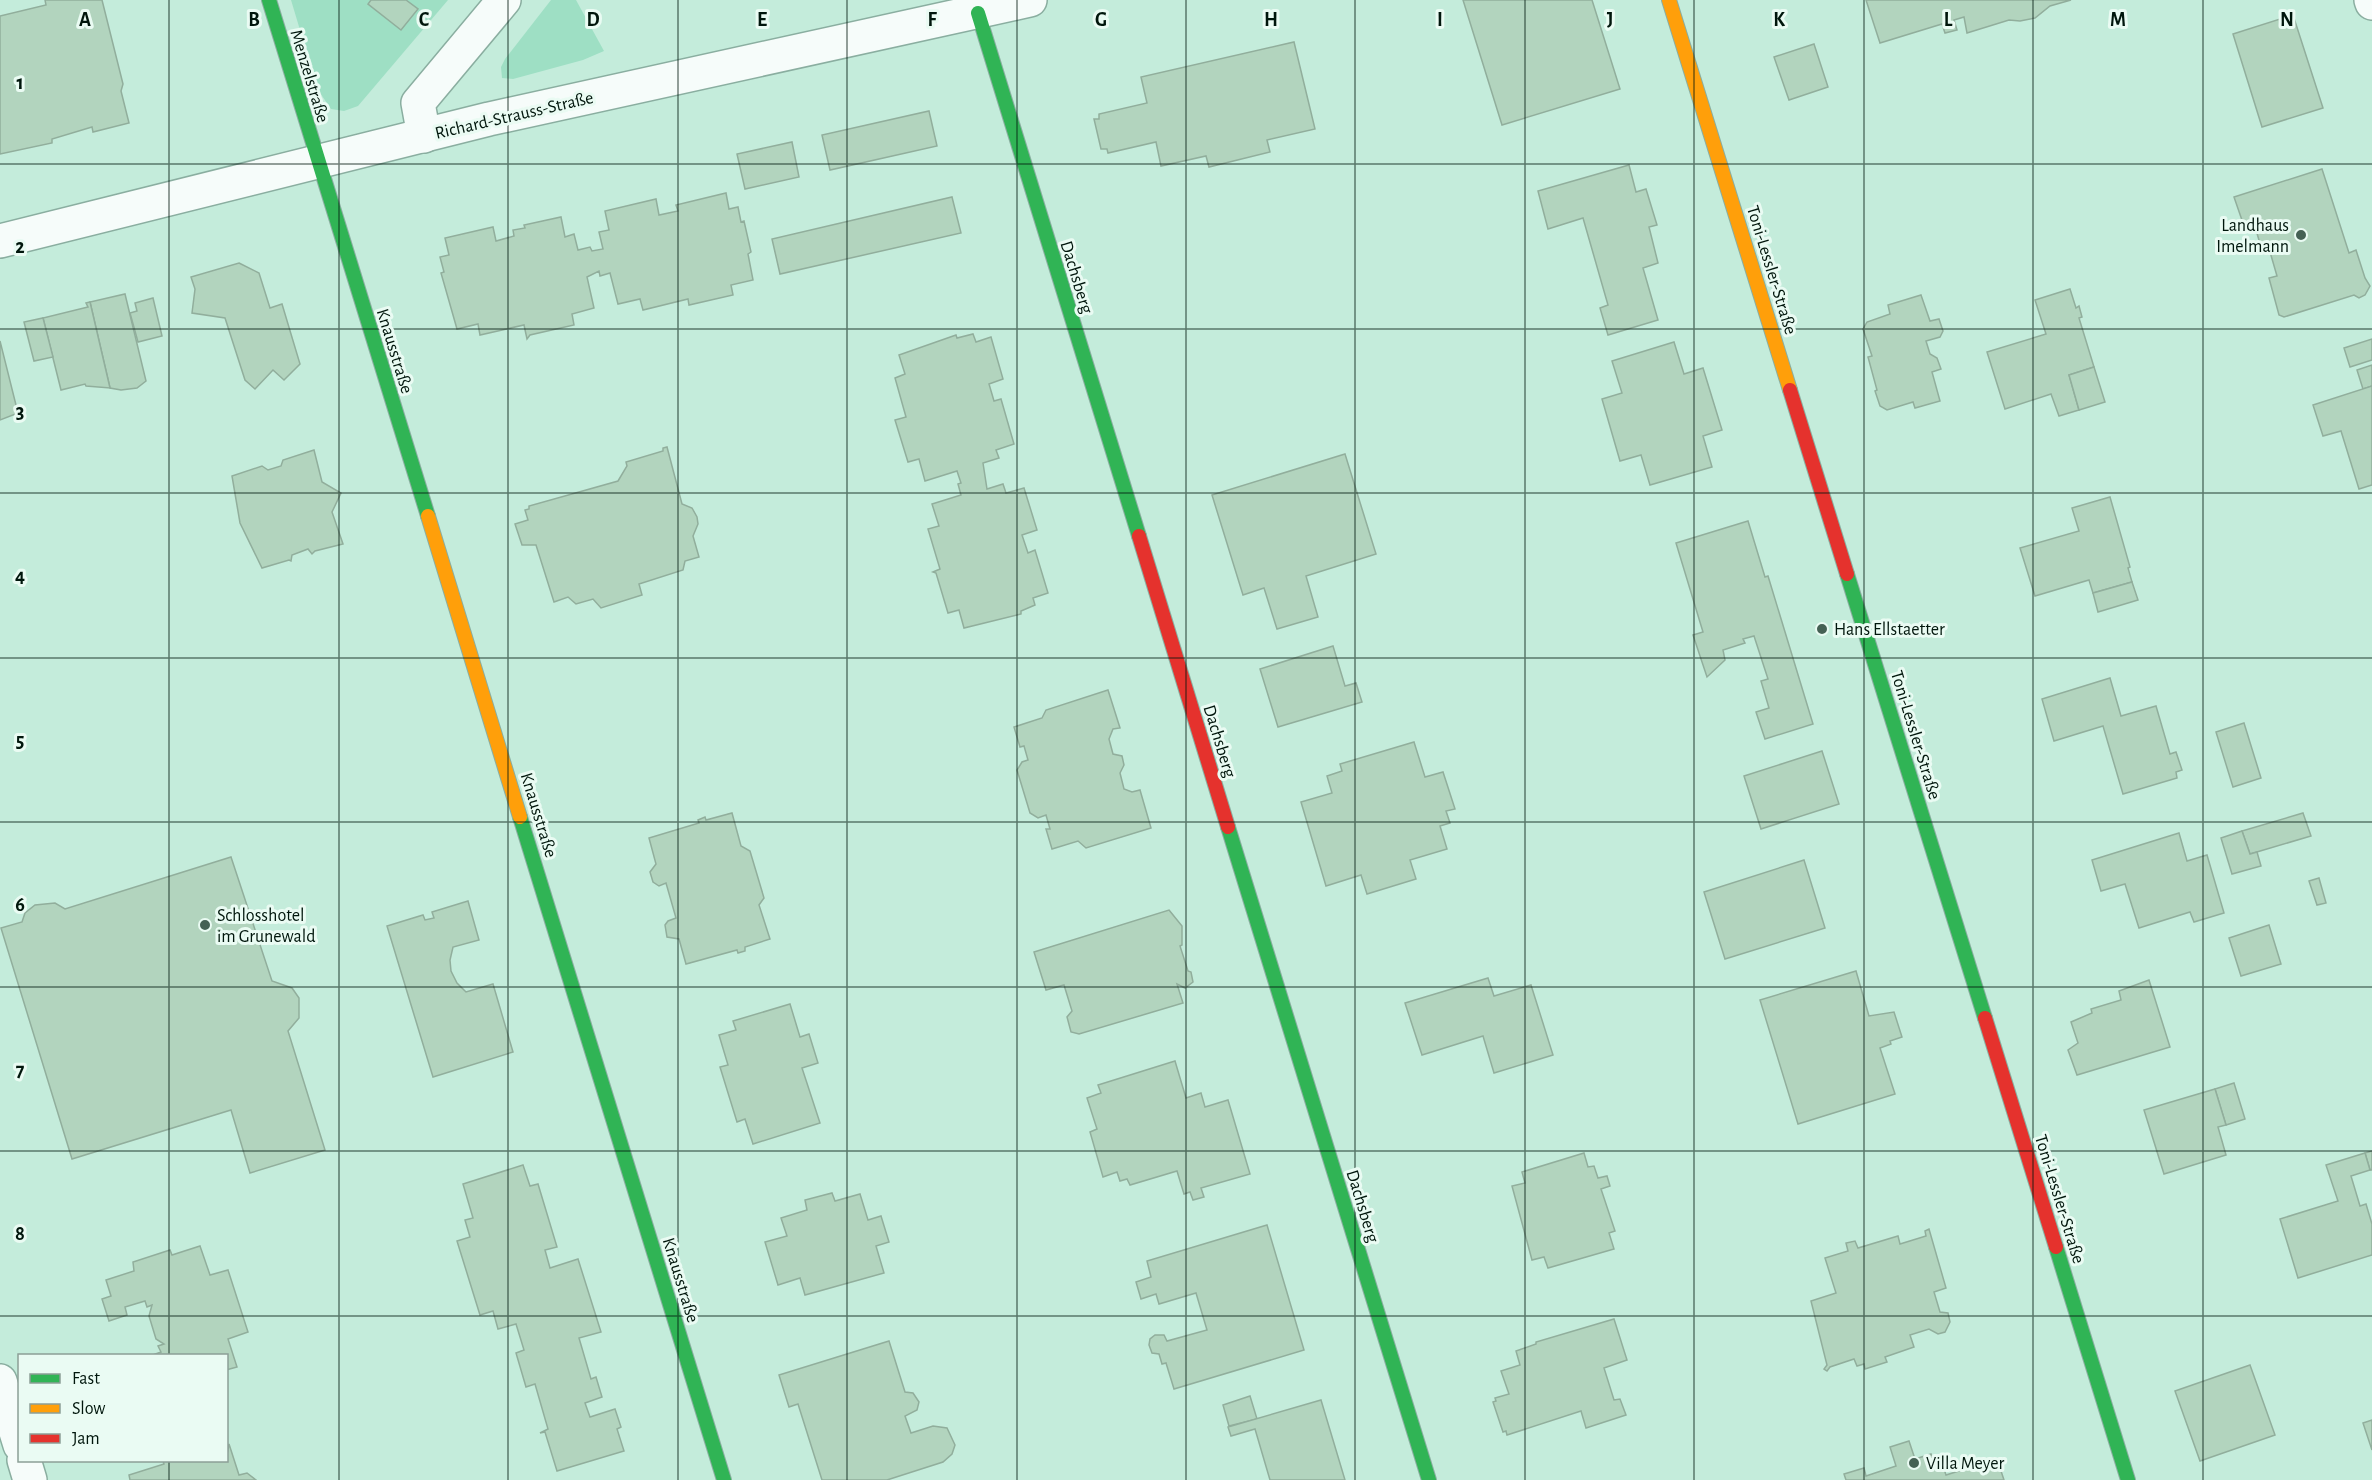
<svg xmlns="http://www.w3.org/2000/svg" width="2372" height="1480" viewBox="0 0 2372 1480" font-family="'Alegreya Sans',sans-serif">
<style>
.green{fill:#9edfc4}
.building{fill:#b2d4be;stroke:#91ae9c;stroke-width:1.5}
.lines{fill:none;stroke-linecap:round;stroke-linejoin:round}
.street-casing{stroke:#8aaea0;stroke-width:36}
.fast-casing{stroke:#8aaea0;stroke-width:16}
.slow-casing{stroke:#8aaea0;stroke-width:16}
.jam-casing{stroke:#8aaea0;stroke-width:16}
.street{stroke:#f6fcfa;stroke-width:33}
.fast{stroke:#30b455;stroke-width:14}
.slow{stroke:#ff9f0a;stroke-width:14}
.jam{stroke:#e5322d;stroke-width:14}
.grid{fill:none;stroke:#00160c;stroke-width:1.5;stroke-opacity:0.55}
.poi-dot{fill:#456154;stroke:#eafbf3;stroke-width:2}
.labels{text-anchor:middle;stroke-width:6;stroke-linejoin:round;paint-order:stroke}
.street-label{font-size:18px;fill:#00160c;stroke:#eafbf3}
.poi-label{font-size:18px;fill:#00160c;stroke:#eafbf3;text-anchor:start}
.grid-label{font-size:20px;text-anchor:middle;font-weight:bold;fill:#00160c;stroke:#eafbf3;stroke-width:6;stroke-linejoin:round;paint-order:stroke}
</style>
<rect width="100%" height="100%" fill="#c4ecdb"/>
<!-- green -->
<g class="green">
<path d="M291,0H448L358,106L344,111L331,109L318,90Z"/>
<path d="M551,0H576L604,51L583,60L513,79L502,78L501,67L505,59Z"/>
</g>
<!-- building -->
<g class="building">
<path d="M45,0H102L123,84L121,91L129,123L93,132L92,127L52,139V143L0,154V16L46,5Z"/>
<path d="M371,0H406L418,9L401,30L368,4Z"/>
<path d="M1463,0H1592L1620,89L1502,125Z"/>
<path d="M1866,0H2071L2050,6L2035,18L2020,21L2009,20L1967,33L1964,17L1954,20L1957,30L1945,33L1942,24L1880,43Z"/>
<path d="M2293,15L2323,108L2262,127L2233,34Z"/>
<path d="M1294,42L1315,129L1267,140L1270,152L1209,167L1206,156L1161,166L1156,142L1108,153L1107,149H1101L1094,119H1099V114L1147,103L1141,77Z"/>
<path d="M1814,44L1828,87L1789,100L1774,57Z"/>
<path d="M929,111L937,146L830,170L822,135Z"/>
<path d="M792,142L799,177L745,189L737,154Z"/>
<path d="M1629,165L1636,192L1646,189L1657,225L1649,227L1658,263L1643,268L1658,320L1608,335L1600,308L1608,305L1583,218L1548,229L1538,191Z"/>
<path d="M2322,169L2349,253L2356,250L2365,278L2370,286L2365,295L2359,298L2354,295L2284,317L2279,315L2269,278L2277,276L2268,245L2261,247L2254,223L2244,226L2234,197Z"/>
<path d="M726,193L729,209L738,207L741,222L744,221L751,252L748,254L753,280L731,285L733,295L689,305L688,299L643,310L640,299L618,304L610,273L600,276L599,271L587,277L594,308L572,314L574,325L530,335L527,339L524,325L480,335L478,324L457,329L441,273L444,272L440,257L449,255L445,238L493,227L496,241L514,236L513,230L525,228L524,225L561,217L565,237L574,234L578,250L590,247L592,251L603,249L599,232L609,230L605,211L656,199L659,215L678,211L676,205Z"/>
<path d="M952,197L961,233L780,274L772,239Z"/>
<path d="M239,263L259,273L270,308L282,304L300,364L284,380L273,370L255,389L245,380L225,318L192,313L195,289L191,277Z"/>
<path d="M2070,289L2076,308L2079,306L2082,317L2079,318L2094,367L2069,375L2079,410L2059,416L2051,394L2005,409L1987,352L2046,334L2035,300Z"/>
<path d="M125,294L146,381L137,388L121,390L110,388L90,302Z"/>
<path d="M1921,295L1930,321L1939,319L1943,331L1940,337L1926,341L1930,354L1937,358L1941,369L1932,372L1940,401L1915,408L1913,402L1887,410L1880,406L1875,391L1877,390L1868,357L1872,356L1863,329L1867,322L1890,314L1888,305Z"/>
<path d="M153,298L162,336L138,342L130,313L137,311L135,303Z"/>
<path d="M90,302L110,388L86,386L85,384L61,390L43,318L88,307L86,303Z"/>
<path d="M43,318L53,357L34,361L24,322Z"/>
<path d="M973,334L976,342L991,337L1003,379L989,384L994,401L1001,399L1014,444L996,450L999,458L983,463L987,489L1003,484L1006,493L1024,488L1037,530L1022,535L1028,553L1035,550L1048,593L1033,598L1035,605L1021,611V614L964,628L959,610L948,613L936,573L933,572L940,569L928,529L939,526L932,504L961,495L958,484L961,483L957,471L925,481L919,459L908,462L895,420L906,417L895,378L905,374L899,355L956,335L957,338Z"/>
<path d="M2372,339V360L2350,367L2344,348Z"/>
<path d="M0,341L18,413L0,420Z"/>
<path d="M1674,342L1684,374L1703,368L1722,430L1703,436L1712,467L1650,485L1641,455L1620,461L1602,399L1622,393L1612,361Z"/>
<path d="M2372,365V386L2363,389L2357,370Z"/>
<path d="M2094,367L2105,402L2079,410L2069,375Z"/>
<path d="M2372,386V485L2359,489L2341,431L2323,436L2313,405Z"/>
<path d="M667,447L682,504L692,508L697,517L698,524L693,536L699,557L685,561L683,570L639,584L642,595L601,608L593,599L576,604L568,597L554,602L536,545H522L515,524L528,520L525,510L529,509V506L618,481L627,466L626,462L663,451V448Z"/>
<path d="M314,450L322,482L341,493L332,512L343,544L315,551L312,554L308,549L292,555L291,561L289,560L262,568L240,523L232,476L262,466L268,470L281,466L283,460Z"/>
<path d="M1345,454L1376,554L1306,576L1318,617L1277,629L1264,588L1243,595L1212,495Z"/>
<path d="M2110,497L2130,567L2128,568L2132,582L2093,593L2089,580L2035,596L2020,548L2079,531L2072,508Z"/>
<path d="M1748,521L1765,577L1768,576L1813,724L1765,739L1756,712L1769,708L1761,681L1768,679L1754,636L1743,639L1745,643L1723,650L1725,660L1707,677L1693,635L1703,632L1676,543Z"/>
<path d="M2132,582L2138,600L2098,612L2093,593Z"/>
<path d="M1333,646L1345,686L1356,683L1362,702L1278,727L1260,669Z"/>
<path d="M2110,678L2121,716L2156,706L2170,754L2176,752L2182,770L2176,772L2177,778L2123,794L2103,726L2054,741L2042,699Z"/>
<path d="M1108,690L1120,728L1113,729L1109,739L1113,754L1122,756L1124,765L1120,773L1124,789L1132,792L1140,790L1151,828L1086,848L1078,841L1052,849L1046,829H1050L1046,815L1038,818L1030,813L1017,770L1022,762L1028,760L1024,746L1020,747L1014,727L1042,718L1046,710Z"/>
<path d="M2244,723L2261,778L2233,787L2216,732Z"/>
<path d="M1414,742L1425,777L1443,772L1455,809L1446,811L1450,823L1440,826L1447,849L1410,860L1416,879L1367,894L1361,875L1326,886L1301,802L1332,793L1327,776L1342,771L1340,764Z"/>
<path d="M1822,751L1839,804L1761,829L1744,776Z"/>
<path d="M732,813L741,846L750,851L764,898L759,905L770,939L745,947V951L738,953L737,950L686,964L679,939L667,937L665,925L668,921L676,918L666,883L659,886L653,882L650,872L656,864L649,838L699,823L698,820L705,817L706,820Z"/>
<path d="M2303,813L2311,836L2250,854L2242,831Z"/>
<path d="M2242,831L2250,854L2257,852L2261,866L2232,874L2221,838Z"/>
<path d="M2179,833L2187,861L2207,855L2224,913L2194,922L2190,912L2139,928L2125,884L2101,891L2092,860Z"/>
<path d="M231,857L272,981L292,988L299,998V1018L288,1031L325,1150L250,1173L231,1110L72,1159L1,928L22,922L25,913L35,905L55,903L65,909Z"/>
<path d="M1804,860L1825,928L1725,959L1704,892Z"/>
<path d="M2319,878L2326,903L2317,905L2309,881Z"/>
<path d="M468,901L479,940L453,947L450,960L451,971L457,983L466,992L493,984L513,1052L433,1077L387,926L423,915L425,920L434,918L432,912Z"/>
<path d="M1169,910L1182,926V945L1180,946L1188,971L1191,972L1193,982L1185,988L1177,984L1183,1003L1079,1034L1071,1032L1067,1017L1072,1011L1064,985L1046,990L1034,952Z"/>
<path d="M2269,925L2281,964L2241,976L2229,938Z"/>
<path d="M1856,971L1869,1016L1894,1012L1902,1037L1890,1041L1891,1044L1880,1048L1895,1094L1798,1124L1760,1000Z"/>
<path d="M1488,978L1494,996L1531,985L1553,1055L1494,1073L1483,1036L1422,1055L1405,1003Z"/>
<path d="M2149,980L2170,1047L2077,1075L2068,1050L2078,1043L2071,1022L2092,1013L2091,1009L2121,1000L2119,991Z"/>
<path d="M790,1004L800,1037L809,1034L818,1063L802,1068L820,1123L753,1144L745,1119L737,1122L720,1067L728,1065L719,1035L736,1030L733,1021Z"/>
<path d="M1175,1061L1186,1098L1201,1093L1205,1107L1228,1100L1250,1174L1201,1188L1204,1197L1193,1200L1190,1192L1184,1194L1177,1171L1130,1185L1127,1179L1120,1181L1117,1172L1103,1177L1090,1132L1097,1129L1087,1098L1101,1093L1098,1085Z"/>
<path d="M2234,1083L2245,1119L2226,1125L2215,1089Z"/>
<path d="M2215,1089L2226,1125L2218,1127L2226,1155L2164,1174L2144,1110Z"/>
<path d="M2372,1151V1170H2370L2365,1153Z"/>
<path d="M1584,1153L1588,1167L1594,1166L1598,1178L1607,1176L1610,1186L1601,1189L1615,1231L1609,1233L1614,1249L1548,1268L1544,1257L1532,1260L1512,1186L1525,1183L1522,1172Z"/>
<path d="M2365,1153L2370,1170L2351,1176L2360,1206L2366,1204L2372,1224V1255L2298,1278L2280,1219L2338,1201L2326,1165Z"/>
<path d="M523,1165L530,1186L538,1184L557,1247L545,1250L550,1268L578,1259L601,1332L579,1338L591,1379L596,1377L602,1397L585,1403L590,1417L615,1409L621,1427L617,1429L624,1451L557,1471L545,1432L540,1433L548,1429L535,1384L526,1387L516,1353L524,1350L516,1324L498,1329L493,1311L480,1315L457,1241L470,1237L465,1220L473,1218L463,1184Z"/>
<path d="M832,1193L835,1201L860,1194L868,1220L881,1216L889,1242L876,1246L884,1273L805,1295L800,1278L778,1285L765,1242L787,1236L781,1218L807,1210L805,1200Z"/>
<path d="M1267,1225L1304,1350L1174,1389L1166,1363L1162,1364L1159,1354L1152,1353L1149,1345L1150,1339L1155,1335H1164L1167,1341L1207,1330L1196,1293L1159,1304L1156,1294L1141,1299L1136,1282L1151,1277L1147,1261Z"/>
<path d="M1929,1229L1946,1288L1934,1292L1940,1312L1948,1313L1950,1322L1945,1332L1938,1334L1929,1329L1910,1335L1914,1347L1885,1357L1887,1362L1865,1369L1864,1364L1857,1366L1854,1359L1830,1367L1827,1371L1824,1369L1827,1365L1811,1301L1836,1293L1825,1258L1848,1251L1846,1243L1855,1241L1858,1248L1898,1236L1900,1244L1926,1236L1925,1231Z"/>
<path d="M200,1246L210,1275L228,1270L248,1332L228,1339L237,1367L226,1370V1356H150L161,1352L158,1346L164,1344L156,1339L149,1316L152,1305L147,1307L145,1301L125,1307L127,1315L109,1321L102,1299L111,1296L106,1280L134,1271L133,1262L170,1250L172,1255Z"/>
<path d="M1614,1319L1627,1360L1604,1368L1614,1400L1620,1399L1626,1415L1586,1428L1581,1411L1507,1435L1506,1431L1503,1432L1493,1402L1496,1401L1495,1398L1509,1394L1501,1371L1520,1365L1516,1351L1536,1344V1342Z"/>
<path d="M889,1341L905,1392L913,1393L919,1402L917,1410L905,1416L911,1433L933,1426L947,1428L955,1445L952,1454L943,1462L887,1480H822L798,1404L789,1407L779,1375Z"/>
<path d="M2250,1365L2275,1435L2200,1461L2175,1391Z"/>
<path d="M1250,1396L1257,1419L1229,1426L1223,1405Z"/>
<path d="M1321,1400L1345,1480H1270L1255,1429L1231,1436L1228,1427Z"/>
<path d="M2372,1420V1450L2363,1423Z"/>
<path d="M1909,1441L1915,1459L1931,1454L1936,1469L1943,1466L1946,1475L1997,1459L2004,1480H1846L1844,1474L1864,1468L1866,1476L1896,1466L1890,1447Z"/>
<path d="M229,1444L239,1475L247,1473L256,1480H130L129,1475L164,1464L163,1460H226Z"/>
</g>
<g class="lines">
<!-- street casing -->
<g class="street-casing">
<g id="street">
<path d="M2371,0L2372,3"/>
<path d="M424,136L418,103L504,0"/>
<path d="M0,241L489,119L1030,0"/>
<path d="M0,1381L20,1445"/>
<path d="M24,1460L30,1480"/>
</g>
</g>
<!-- fast casing -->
<g class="fast-casing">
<g id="fast">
<path d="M269,0L428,516"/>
<path d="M978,13L1139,536"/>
<path d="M1847,574L1985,1018"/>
<path d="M520,817L724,1480"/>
<path d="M1228,827L1429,1480"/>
<path d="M2056,1247L2128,1480"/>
</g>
</g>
<!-- slow casing -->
<g class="slow-casing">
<g id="slow">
<path d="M1669,0L1790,390"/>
<path d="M428,516L520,817"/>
</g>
</g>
<!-- jam casing -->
<g class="jam-casing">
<g id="jam">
<path d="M1790,390L1847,574"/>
<path d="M1139,536L1228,827"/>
<path d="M1985,1018L2056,1247"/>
</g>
</g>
<!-- street -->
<use href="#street" class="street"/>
<!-- fast -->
<use href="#fast" class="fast"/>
<!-- slow -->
<use href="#slow" class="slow"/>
<!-- jam -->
<use href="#jam" class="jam"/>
</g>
<!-- grid -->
<path class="grid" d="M169,0V1356M339,0V1480M508,0V1480M678,0V1480M847,0V1480M1017,0V1480M1186,0V1480M1355,0V1480M1525,0V1480M1694,0V1480M1864,0V1480M2033,0V1480M2203,0V1480M0,164H2372M0,329H2372M0,493H2372M0,658H2372M0,822H2372M0,987H2372M0,1151H2372M0,1316H2372M169,1460V1480"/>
<!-- markers -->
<g class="poi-dot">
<circle cx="2301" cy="235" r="6"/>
<circle cx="1822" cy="629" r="6"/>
<circle cx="205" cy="925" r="6"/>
<circle cx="1914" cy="1463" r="6"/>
</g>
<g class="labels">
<!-- street labels -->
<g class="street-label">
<text transform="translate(310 76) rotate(73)" y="6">Menzelstraße</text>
<text transform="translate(514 115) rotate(-13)" y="6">Richard-Strauss-Straße</text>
<text transform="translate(1772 270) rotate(73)" y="6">Toni-Lessler-Straße</text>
<text transform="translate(1077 277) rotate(73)" y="6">Dachsberg</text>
<text transform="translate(395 351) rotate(73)" y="6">Knausstraße</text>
<text transform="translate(1916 735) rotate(73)" y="6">Toni-Lessler-Straße</text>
<text transform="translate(1220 741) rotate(73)" y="6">Dachsberg</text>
<text transform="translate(539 815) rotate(73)" y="6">Knausstraße</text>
<text transform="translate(2060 1199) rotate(73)" y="6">Toni-Lessler-Straße</text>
<text transform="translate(1363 1206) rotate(73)" y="6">Dachsberg</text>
<text transform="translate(681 1280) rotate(73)" y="6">Knausstraße</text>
</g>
<!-- poi labels -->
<g class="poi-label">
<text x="2289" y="231" text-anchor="end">Landhaus<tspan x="2289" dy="21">Imelmann</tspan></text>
<text x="1834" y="635">Hans Ellstaetter</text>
<text x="217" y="921">Schlosshotel<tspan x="217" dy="21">im Grunewald</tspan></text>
<text x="1926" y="1469">Villa Meyer</text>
</g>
</g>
<g class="grid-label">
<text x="85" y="26">A</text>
<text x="254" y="26">B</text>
<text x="424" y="26">C</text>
<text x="593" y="26">D</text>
<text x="762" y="26">E</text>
<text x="932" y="26">F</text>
<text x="1101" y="26">G</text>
<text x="1271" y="26">H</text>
<text x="1440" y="26">I</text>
<text x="1610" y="26">J</text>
<text x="1779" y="26">K</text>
<text x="1948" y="26">L</text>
<text x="2118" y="26">M</text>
<text x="2287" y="26">N</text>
<text x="20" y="89">1</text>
<text x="20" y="253">2</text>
<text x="20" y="418">3</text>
<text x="20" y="582">4</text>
<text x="20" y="747">5</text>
<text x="20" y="911">6</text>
<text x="20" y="1076">7</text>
<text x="20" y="1240">8</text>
</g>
<!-- legend -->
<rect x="18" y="1354" width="210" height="108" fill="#eafbf3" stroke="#8c9f97" stroke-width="1.5"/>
<rect x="30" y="1374" width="30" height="9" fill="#30b455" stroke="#8c9f97" stroke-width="1.5"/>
<text x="72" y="1384" font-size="18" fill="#00160c">Fast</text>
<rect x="30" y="1404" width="30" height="9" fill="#ff9f0a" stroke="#8c9f97" stroke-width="1.5"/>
<text x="72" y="1414" font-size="18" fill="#00160c">Slow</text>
<rect x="30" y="1434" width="30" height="9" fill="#e5322d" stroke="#8c9f97" stroke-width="1.5"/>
<text x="72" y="1444" font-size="18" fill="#00160c">Jam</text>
</svg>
